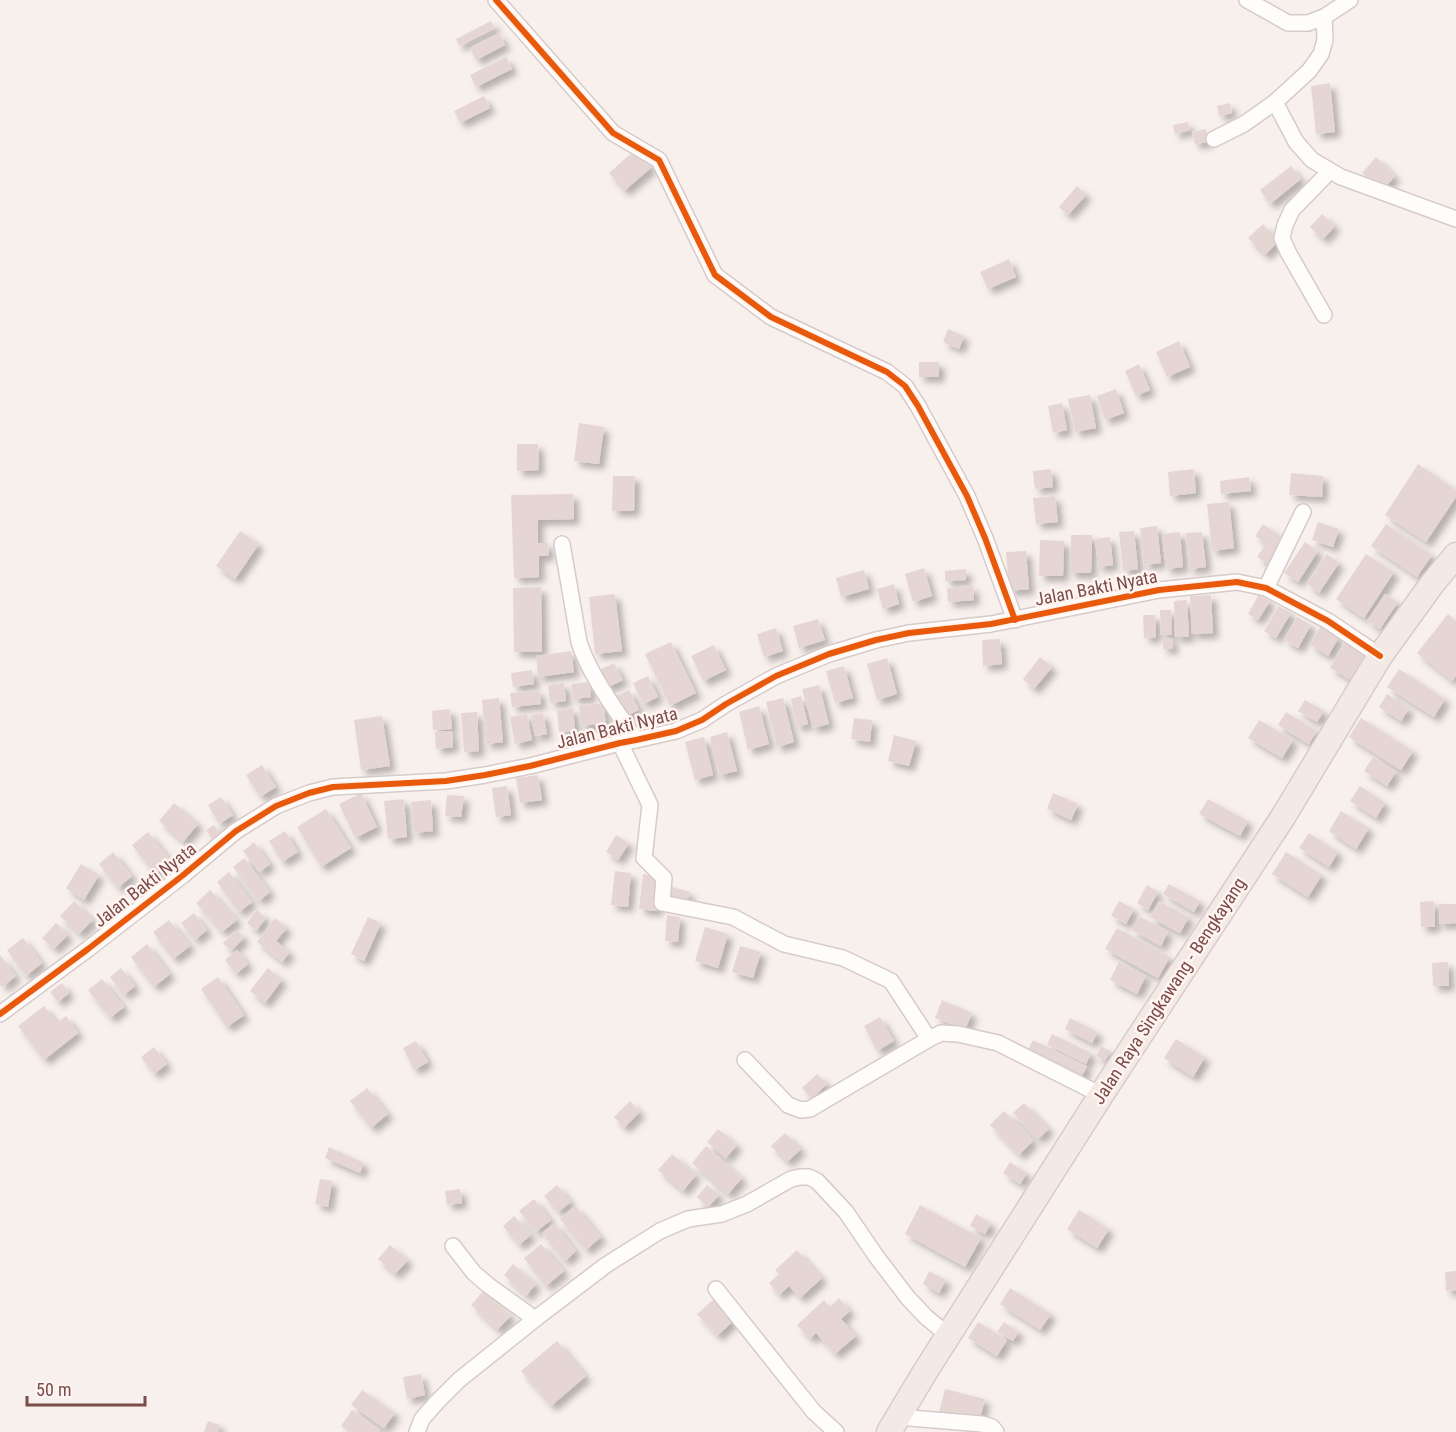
<svg xmlns="http://www.w3.org/2000/svg" width="1456" height="1432" viewBox="0 0 1456 1432" font-family="'Roboto Condensed',sans-serif">
<style>
.building{fill:#e5d6d4;filter:url(#shadow)}
.lines{fill:none;stroke-linecap:round;stroke-linejoin:round}
.minor-casing{stroke:#d7cbca;stroke-width:18}
.primary-casing{stroke:#dacbca;stroke-width:27}
.minor{stroke:#fefdfc;stroke-width:15}
.primary{stroke:#f3eae6;stroke-width:24}
.cycleway-casing{stroke:#fff4f0;stroke-width:10}
.cycleway{stroke:#e8590c;stroke-width:6}
.labels{text-anchor:middle;stroke-width:5;stroke-linejoin:round;paint-order:stroke}
.street-label{font-size:18px;fill:#7a4c4a;stroke:#fff4f0}
</style>
<defs>
<filter id="shadow"><feDropShadow dx="5.5" dy="5.5" stdDeviation="3" flood-color="#0004"/></filter>
</defs>
<rect width="100%" height="100%" fill="#f8f0ed"/>
<!-- building -->
<g class="building">
<path d="M491,21L495,28L459,46L456,39Z"/>
<path d="M499,33L505,45L476,60L470,48Z"/>
<path d="M506,57L512,69L476,87L470,75Z"/>
<path d="M1330,83L1335,132L1316,134L1311,86Z"/>
<path d="M484,96L490,108L460,123L454,111Z"/>
<path d="M1230,103L1232,113L1219,116L1217,106Z"/>
<path d="M1188,122L1190,130L1175,134L1173,125Z"/>
<path d="M1206,129L1208,142L1195,144L1192,132Z"/>
<path d="M636,149L652,167L624,191L609,173Z"/>
<path d="M1376,157L1395,176L1382,191L1362,173Z"/>
<path d="M1291,166L1301,179L1270,204L1260,190Z"/>
<path d="M1077,186L1086,195L1068,215L1059,207Z"/>
<path d="M1322,214L1335,226L1323,239L1310,227Z"/>
<path d="M1263,224L1279,241L1265,255L1248,238Z"/>
<path d="M1009,259L1016,277L988,289L980,272Z"/>
<path d="M948,329L964,336L959,349L943,342Z"/>
<path d="M1179,341L1190,367L1167,377L1156,352Z"/>
<rect x="919" y="362" width="20" height="15"/>
<path d="M1139,364L1150,390L1136,396L1125,371Z"/>
<path d="M1116,389L1124,413L1105,420L1097,396Z"/>
<path d="M1090,395L1096,428L1075,432L1068,399Z"/>
<path d="M1062,403L1067,430L1053,433L1048,406Z"/>
<path d="M579,423L604,427L599,464L574,461Z"/>
<path d="M517,444H538L539,470L517,471Z"/>
<path d="M1418,464L1456,490V497L1426,542L1385,515Z"/>
<path d="M1051,469L1053,487L1035,489L1033,471Z"/>
<path d="M1194,469L1196,493L1170,496L1168,472Z"/>
<path d="M1291,473L1323,476L1322,497L1289,495Z"/>
<path d="M613,476H635L634,511H612Z"/>
<path d="M1249,477L1251,491L1221,494L1220,481Z"/>
<path d="M573,494L574,519L538,520V543H548L549,556H539V577L514,578L511,495Z"/>
<path d="M1055,496L1058,522L1036,524L1033,498Z"/>
<path d="M1229,502L1234,548L1212,551L1207,504Z"/>
<path d="M1318,522L1339,529L1333,547L1312,540Z"/>
<path d="M1263,524L1285,539L1269,564L1257,557L1266,543L1255,536Z"/>
<path d="M1386,524L1432,555L1417,577L1371,546Z"/>
<path d="M1157,526L1161,563L1144,565L1140,528Z"/>
<path d="M240,531L259,544L235,579L216,566Z"/>
<path d="M1134,531L1138,569L1123,571L1119,532Z"/>
<path d="M1180,532L1183,567L1166,569L1162,534Z"/>
<path d="M1202,532L1206,567L1189,569L1186,533Z"/>
<path d="M1071,535H1092L1091,573H1070Z"/>
<path d="M1110,537L1113,565L1098,567L1095,539Z"/>
<path d="M1040,540L1064,541L1063,576H1039Z"/>
<path d="M1305,542L1318,551L1298,582L1284,573Z"/>
<path d="M1026,551L1029,589L1009,591L1006,552Z"/>
<path d="M1327,554L1339,563L1319,593L1307,584Z"/>
<path d="M1366,554L1394,572L1364,618L1336,599Z"/>
<path d="M924,568L932,596L913,602L905,574Z"/>
<path d="M966,569V580L945,581V571Z"/>
<path d="M864,570L869,589L841,597L836,578Z"/>
<path d="M894,584L899,604L883,609L877,589Z"/>
<path d="M973,586L974,600L948,602L947,588Z"/>
<path d="M541,587L542,652H514L513,588Z"/>
<path d="M615,594L622,651L595,654L589,597Z"/>
<path d="M1259,594L1270,601L1258,620L1248,614Z"/>
<path d="M1385,594L1398,602L1380,629L1367,621Z"/>
<path d="M1211,595L1213,633L1192,634L1190,596Z"/>
<path d="M1187,600L1189,637H1175L1174,601Z"/>
<path d="M1279,606L1291,613L1276,638L1264,631Z"/>
<path d="M1160,610H1171L1172,635H1161Z"/>
<path d="M1448,614L1456,621V676L1452,681L1417,653Z"/>
<path d="M1143,615H1155L1156,637L1144,638Z"/>
<path d="M1297,617L1311,625L1298,648L1284,640Z"/>
<path d="M818,619L825,640L799,648L793,626Z"/>
<path d="M1321,626L1339,637L1328,656L1310,645Z"/>
<path d="M776,628L783,651L764,657L757,634Z"/>
<path d="M1162,638H1172L1173,649H1163Z"/>
<path d="M1000,639L1002,664L983,666L982,640Z"/>
<path d="M1346,639L1367,652L1351,680L1330,668Z"/>
<path d="M671,642L696,693L670,706L645,654Z"/>
<path d="M714,645L726,670L703,681L691,656Z"/>
<path d="M571,651L574,672L538,677L536,656Z"/>
<path d="M1040,657L1052,667L1034,689L1023,679Z"/>
<path d="M887,658L897,694L877,700L867,664Z"/>
<path d="M614,663L623,680L606,688L597,671Z"/>
<path d="M844,666L853,698L835,703L826,671Z"/>
<path d="M1399,669L1445,699L1434,717L1387,687Z"/>
<path d="M532,670L534,684L513,687L511,673Z"/>
<path d="M648,676L658,697L643,704L633,683Z"/>
<path d="M589,682L591,697L573,699L571,684Z"/>
<path d="M564,683L566,701L550,703L548,685Z"/>
<path d="M819,685L829,724L813,728L802,689Z"/>
<path d="M539,690L541,704L512,707L510,693Z"/>
<path d="M629,690L639,710L624,717L614,697Z"/>
<path d="M1387,694L1409,709L1401,721L1379,707Z"/>
<path d="M801,696L808,724L797,727L791,699Z"/>
<path d="M499,698L503,742L486,744L482,700Z"/>
<path d="M783,698L794,742L777,747L766,702Z"/>
<path d="M1305,700L1324,711L1317,722L1298,711Z"/>
<path d="M603,703L606,723L581,726L579,706Z"/>
<path d="M759,706L769,744L748,750L739,712Z"/>
<path d="M573,708L575,731L559,732L557,710Z"/>
<path d="M450,709L452,729L433,730L432,711Z"/>
<path d="M477,712L479,751L464,752L461,713Z"/>
<path d="M1286,712L1317,731L1309,744L1278,725Z"/>
<path d="M543,713L547,734L535,736L531,715Z"/>
<path d="M527,714L532,740L515,744L510,717Z"/>
<path d="M382,716L390,766L361,770L354,720Z"/>
<path d="M854,718L872,720L870,742L851,739Z"/>
<path d="M1361,718L1413,751L1401,770L1349,737Z"/>
<path d="M1259,720L1293,740L1282,758L1248,738Z"/>
<path d="M452,731L453,747L436,749L435,732Z"/>
<path d="M727,732L737,771L719,775L710,737Z"/>
<path d="M894,735L916,741L909,766L888,761Z"/>
<path d="M704,737L713,775L695,780L685,742Z"/>
<path d="M1373,757L1396,772L1387,786L1364,771Z"/>
<path d="M262,765L276,787L260,797L246,775Z"/>
<path d="M538,775L542,800L520,803L516,778Z"/>
<path d="M507,786L511,815L496,817L492,788Z"/>
<path d="M1360,786L1385,803L1376,818L1350,801Z"/>
<path d="M361,793L377,827L355,838L339,804Z"/>
<path d="M1053,793L1078,804L1071,820L1047,809Z"/>
<path d="M447,795L464,796L461,817L445,816Z"/>
<path d="M221,797L233,815L219,824L208,805Z"/>
<path d="M404,799L407,837L388,839L384,801Z"/>
<path d="M1208,799L1248,821L1240,836L1199,814Z"/>
<path d="M431,800L433,831L414,833L411,802Z"/>
<path d="M174,803L198,824L183,842L159,821Z"/>
<path d="M326,809L351,848L321,867L297,827Z"/>
<path d="M1341,811L1369,828L1356,849L1329,831Z"/>
<path d="M214,825L221,836L213,841L206,830Z"/>
<path d="M285,831L298,852L282,862L269,841Z"/>
<path d="M148,832L171,861L155,874L132,845Z"/>
<path d="M1309,833L1338,852L1329,867L1299,848Z"/>
<path d="M616,835L629,843L618,860L606,852Z"/>
<path d="M254,842L270,864L260,872L243,851Z"/>
<path d="M113,852L132,876L118,888L99,864Z"/>
<path d="M1286,852L1322,875L1308,897L1272,874Z"/>
<path d="M244,858L270,892L259,901L233,867Z"/>
<path d="M81,864L99,875L84,900L66,888Z"/>
<path d="M615,871L631,873L628,907L611,905Z"/>
<path d="M229,872L252,902L239,912L217,882Z"/>
<path d="M643,874L660,876L657,911L639,909Z"/>
<path d="M1169,884L1200,901L1194,912L1163,894Z"/>
<path d="M1147,885L1158,892L1148,910L1137,903Z"/>
<path d="M669,886L690,892L686,905L665,899Z"/>
<path d="M210,890L237,920L222,932L196,903Z"/>
<path d="M74,901L93,920L79,934L60,916Z"/>
<path d="M1119,901L1134,909L1126,924L1111,916Z"/>
<path d="M1159,901L1189,917L1180,933L1150,917Z"/>
<path d="M1434,901L1435,927H1421L1420,902Z"/>
<path d="M1439,904H1456V923L1439,924Z"/>
<path d="M257,910L266,918L256,931L247,923Z"/>
<path d="M194,913L207,930L195,940L181,923Z"/>
<path d="M667,915L680,917L678,942L665,941Z"/>
<path d="M1139,916L1168,932L1161,946L1132,930Z"/>
<path d="M368,917L381,923L364,961L351,954Z"/>
<path d="M275,918L287,928L276,941L290,952L282,962L257,942Z"/>
<path d="M169,920L190,946L173,959L153,932Z"/>
<path d="M56,923L68,935L54,949L42,938Z"/>
<path d="M705,927L728,934L718,968L695,961Z"/>
<path d="M1117,928L1170,957L1158,978L1105,949Z"/>
<path d="M237,930L244,938L231,951L223,943Z"/>
<path d="M23,938L42,963L26,976L7,950Z"/>
<path d="M147,944L170,974L154,987L131,957Z"/>
<path d="M740,946L761,952L753,978L732,972Z"/>
<path d="M237,950L248,964L236,974L225,960Z"/>
<path d="M0,955L16,976L2,987L0,985Z"/>
<path d="M1119,962L1146,976L1137,994L1110,980Z"/>
<path d="M1448,962L1449,986H1433L1432,963Z"/>
<path d="M121,968L135,986L124,995L110,977Z"/>
<path d="M268,968L282,980L265,1003L250,991Z"/>
<path d="M218,977L244,1015L227,1027L201,989Z"/>
<path d="M102,979L124,1007L110,1018L88,990Z"/>
<path d="M62,983L69,993L58,1002L50,992Z"/>
<path d="M942,1000L972,1013L965,1030L935,1018Z"/>
<path d="M44,1006L57,1023L66,1016L78,1033L44,1060L18,1026Z"/>
<path d="M880,1017L894,1041L877,1051L864,1026Z"/>
<path d="M1070,1018L1098,1032L1092,1043L1065,1029Z"/>
<path d="M1052,1034L1091,1053L1086,1064L1047,1045Z"/>
<path d="M1176,1039L1205,1057L1193,1077L1164,1058Z"/>
<path d="M1033,1040L1087,1066L1080,1080L1026,1054Z"/>
<path d="M416,1041L428,1062L414,1070L403,1048Z"/>
<path d="M1101,1046L1110,1051L1105,1061L1096,1056Z"/>
<path d="M154,1047L167,1064L154,1074L141,1057Z"/>
<path d="M817,1074L827,1084L812,1099L802,1088Z"/>
<path d="M367,1088L388,1114L371,1128L350,1101Z"/>
<path d="M630,1101L640,1112L624,1128L614,1117Z"/>
<path d="M1024,1103L1049,1129L1038,1139L1013,1113Z"/>
<path d="M1004,1111L1033,1141L1019,1155L990,1125Z"/>
<path d="M718,1129L737,1145L726,1158L707,1142Z"/>
<path d="M785,1133L801,1149L787,1162L771,1146Z"/>
<path d="M706,1146L742,1178L728,1194L692,1163Z"/>
<path d="M329,1147L364,1163L360,1173L325,1158Z"/>
<path d="M672,1154L696,1175L683,1191L658,1170Z"/>
<path d="M1010,1162L1027,1173L1020,1184L1003,1173Z"/>
<path d="M320,1179L332,1181L328,1207L315,1204Z"/>
<path d="M557,1185L571,1202L558,1212L544,1196Z"/>
<path d="M707,1185L719,1195L708,1207L697,1197Z"/>
<path d="M460,1189L462,1203L447,1205L445,1191Z"/>
<path d="M534,1199L551,1220L536,1232L519,1211Z"/>
<path d="M920,1205L981,1238L965,1267L905,1234Z"/>
<path d="M575,1206L601,1237L586,1250L560,1219Z"/>
<path d="M1079,1210L1109,1229L1097,1248L1067,1229Z"/>
<path d="M976,1214L991,1223L985,1234L970,1226Z"/>
<path d="M514,1216L531,1235L519,1245L503,1226Z"/>
<path d="M554,1223L576,1251L565,1261L542,1233Z"/>
<path d="M541,1244L564,1271L546,1286L524,1258Z"/>
<path d="M390,1245L408,1260L395,1274L378,1259Z"/>
<path d="M797,1250L822,1278L800,1298L789,1286L779,1295L769,1283L779,1274L775,1270Z"/>
<path d="M513,1264L536,1284L526,1296L504,1275Z"/>
<path d="M929,1271L946,1280L939,1293L923,1284Z"/>
<path d="M1456,1271V1290L1446,1291L1445,1272Z"/>
<path d="M1010,1288L1051,1314L1040,1330L1000,1304Z"/>
<path d="M484,1290L511,1316L497,1330L471,1305Z"/>
<path d="M839,1298L850,1311L841,1319L856,1336L835,1354L816,1333L810,1339L797,1325L824,1300L830,1307Z"/>
<path d="M714,1299L733,1321L717,1336L697,1314Z"/>
<path d="M978,1322L1007,1340L997,1356L968,1338Z"/>
<path d="M1004,1322L1019,1332L1013,1341L997,1332Z"/>
<path d="M557,1341L586,1376L551,1406L521,1371Z"/>
<path d="M421,1374L425,1395L407,1399L403,1377Z"/>
<path d="M945,1389L985,1399L979,1422L939,1412Z"/>
<path d="M362,1390L395,1413L384,1428L351,1405Z"/>
<path d="M352,1410L380,1430L379,1432H350L341,1426Z"/>
<path d="M208,1421L220,1425L218,1432H204Z"/>
</g>
<g class="lines">
<!-- minor casing -->
<g class="minor-casing">
<g id="minor">
<path d="M496,0L613,133L659,160L715,275L771,317L887,372L905,386L918,406L967,496L985,538L1015,620"/>
<path d="M1247,0L1288,23H1308L1324,17L1350,0"/>
<path d="M1275,102L1296,142L1312,160L1341,177L1456,219"/>
<path d="M1214,139L1244,124L1275,102L1309,71L1321,54L1325,40L1324,17"/>
<path d="M1324,315L1288,252L1282,238L1285,225L1292,210L1330,171"/>
<path d="M562,544L579,642C589,674 617,712 636,740"/>
<path d="M1266,588L1303,512"/>
<path d="M620,743L650,805L644,858L664,878L662,903L733,917L784,944L843,958L891,981L929,1039"/>
<path d="M0,1014L88,949L182,876L236,831L276,806L309,793L333,787L446,781L485,775L530,766L620,743L636,740L676,731L702,720L726,704L776,676L829,654L876,640L909,633L991,624L1159,590L1237,582L1266,588L1328,621L1380,656"/>
<path d="M745,1060L788,1105L801,1110L810,1109L929,1039L941,1033L958,1034L998,1043L1101,1095"/>
<path d="M453,1246L474,1273L488,1285L535,1319"/>
<path d="M716,1289L814,1412L836,1432"/>
<path d="M898,1417L982,1424L992,1427L996,1432"/>
<path d="M417,1432L422,1419L437,1402L459,1380L539,1316L606,1265L660,1231L688,1219L722,1214L747,1204L791,1179L800,1177H809L817,1181L846,1212L876,1256L908,1298L926,1317L949,1336"/>
</g>
</g>
<!-- primary casing -->
<g class="primary-casing">
<path id="primary" d="M889,1432L925,1372L1101,1095L1283,817L1380,656L1432,584L1456,555"/>
</g>
<!-- minor -->
<use href="#minor" class="minor"/>
<!-- primary -->
<use href="#primary" class="primary"/>
<!-- cycleway casing -->
<g class="cycleway-casing">
<g id="cycleway">
<path d="M496,0L613,133L659,160L715,275L771,317L887,372L905,386L918,406L967,496L985,538L1015,620"/>
<path d="M0,1014L88,949L182,876L236,831L276,806L309,793L333,787L446,781L485,775L530,766L620,743L636,740L676,731L702,720L726,704L776,676L829,654L876,640L909,633L991,624L1159,590L1237,582L1266,588L1328,621L1380,656"/>
</g>
</g>
<!-- cycleway -->
<use href="#cycleway" class="cycleway"/>
</g>
<g class="labels">
<!-- street labels -->
<g class="street-label">
<text transform="translate(1096 588) rotate(-11)" y="6">Jalan Bakti Nyata</text>
<text transform="translate(617 728) rotate(-14)" y="6">Jalan Bakti Nyata</text>
<text transform="translate(145 885) rotate(-38)" y="6">Jalan Bakti Nyata</text>
<text transform="translate(1169 991) rotate(-57)" y="6">Jalan Raya Singkawang - Bengkayang</text>
</g>
</g>
<!-- scale -->
<path d="M27 1396v9h118v-9" fill="none" stroke="#7a4c4a" stroke-width="3"/>
<text x="36" y="1396" font-size="18" fill="#7a4c4a" stroke="#fff4f0" stroke-width="4.5" paint-order="stroke">50 m</text>
</svg>
